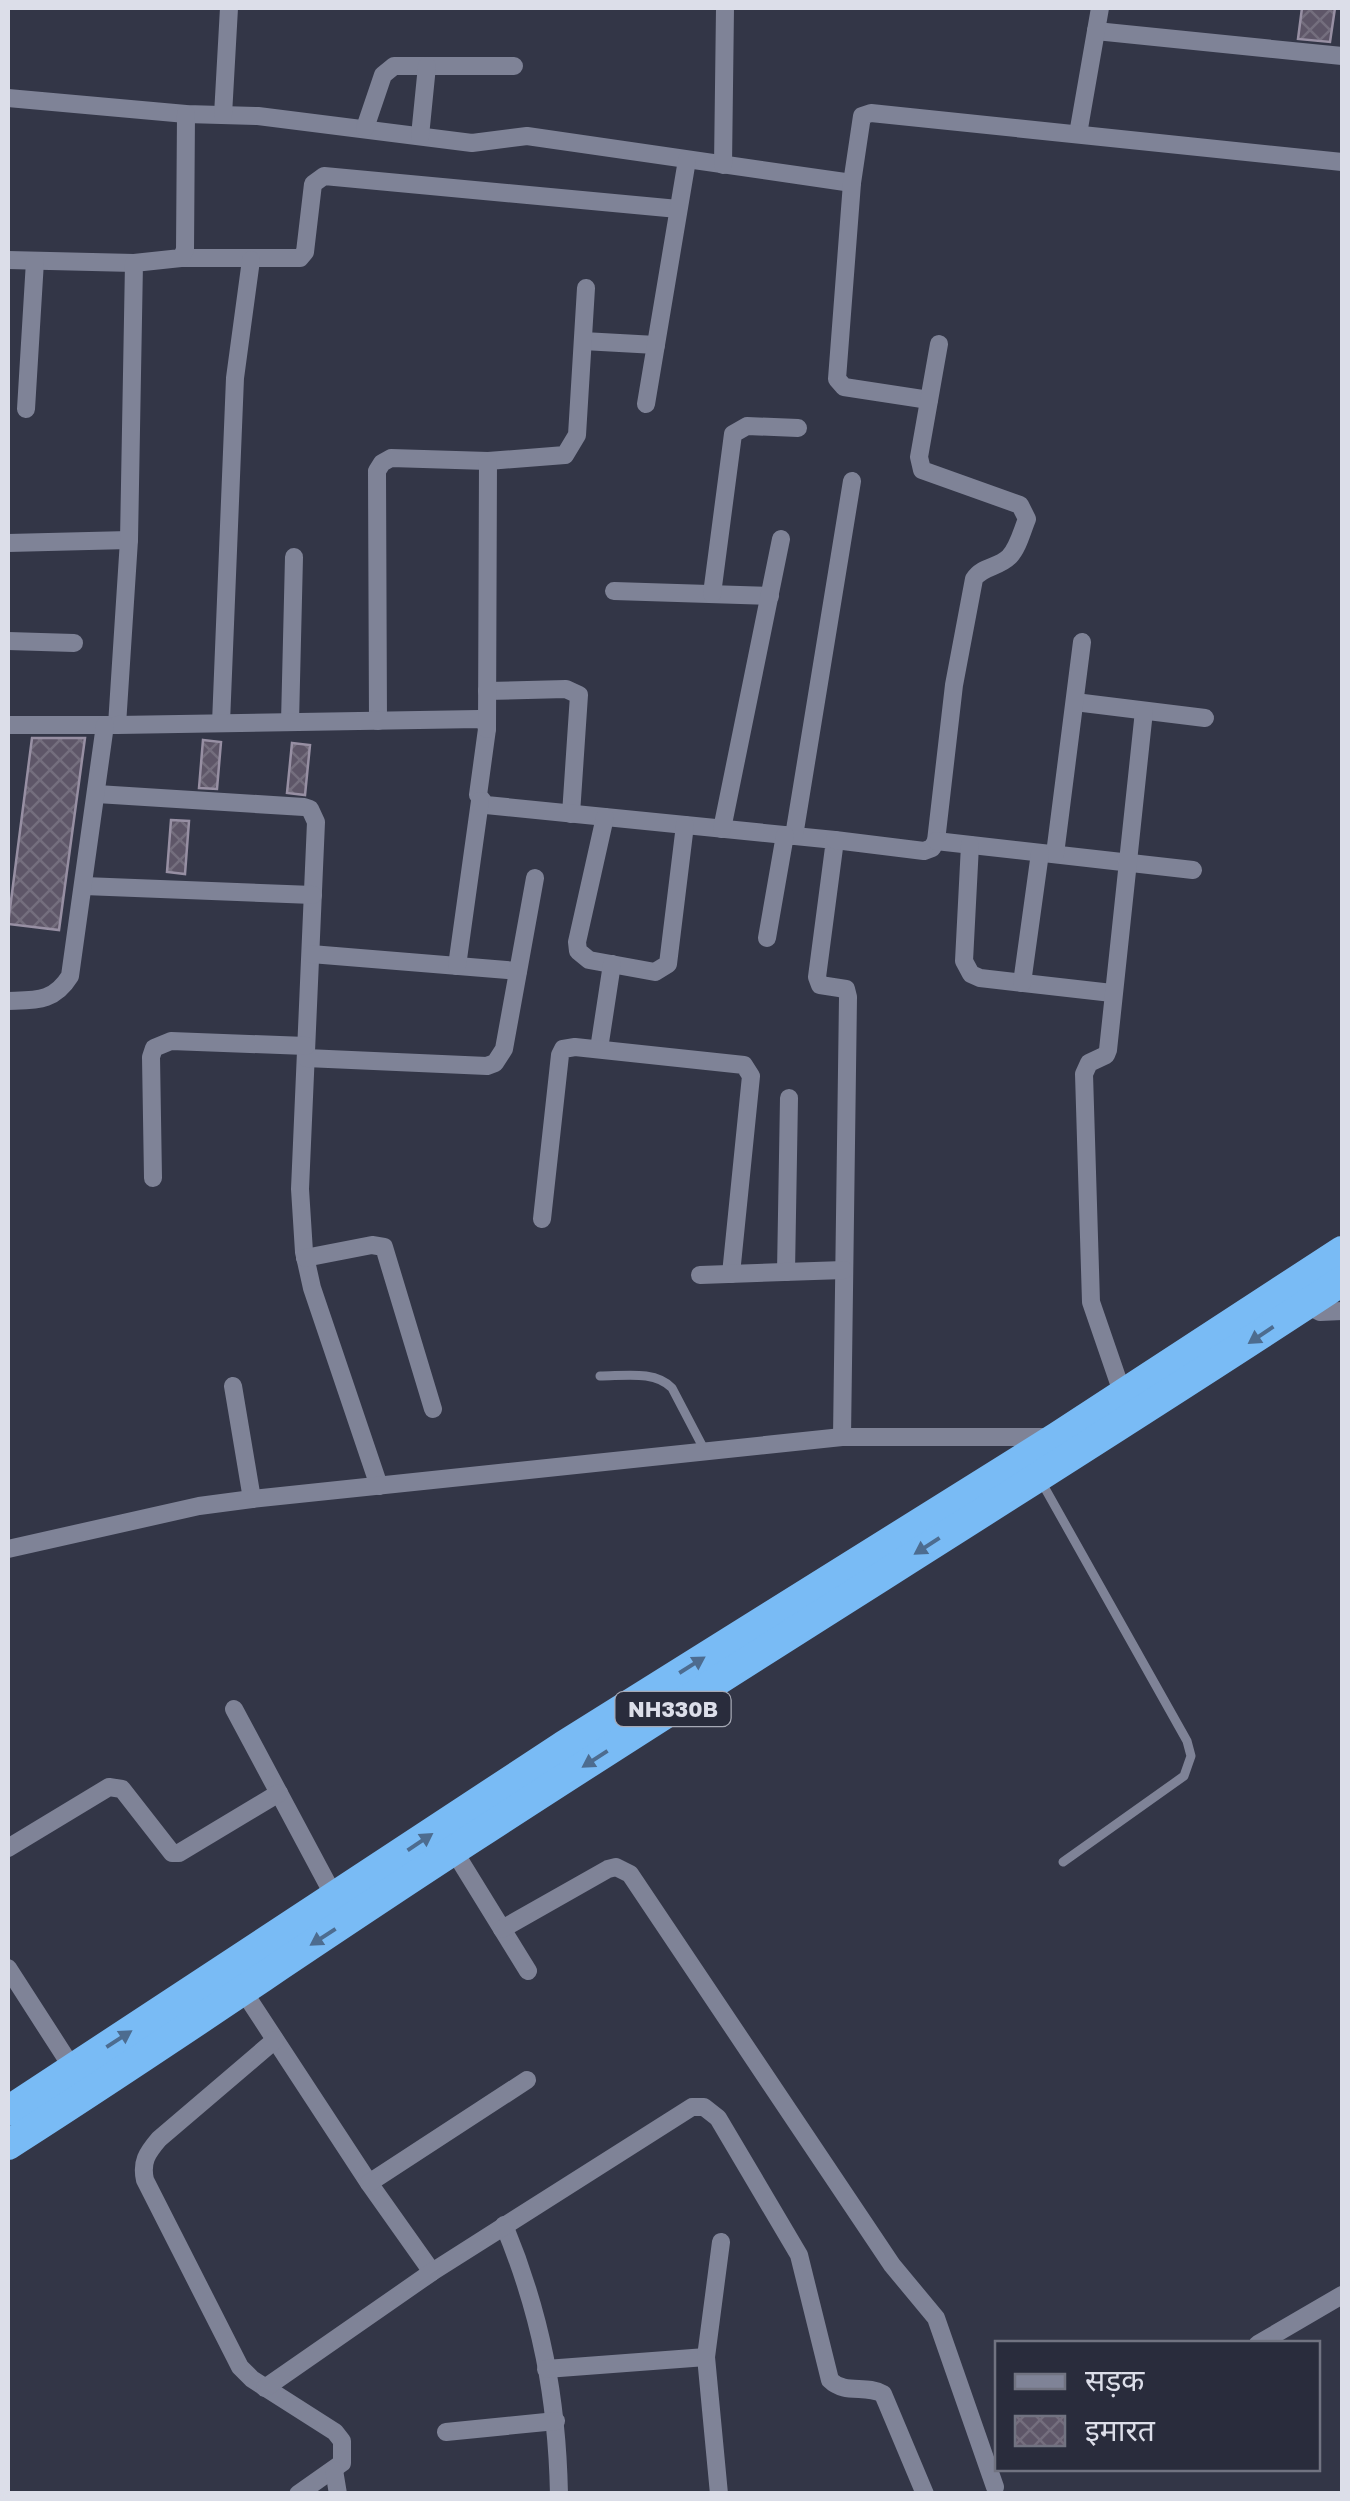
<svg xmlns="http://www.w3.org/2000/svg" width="1350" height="2501" viewBox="0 0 1350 2501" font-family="'Golos Text','Noto Sans Devanagari',sans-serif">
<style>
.building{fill:url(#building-cross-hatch);stroke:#978fa3;stroke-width:2.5}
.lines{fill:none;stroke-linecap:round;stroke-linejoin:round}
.lane{stroke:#7f8397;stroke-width:9}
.street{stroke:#7f8397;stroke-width:18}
.highway{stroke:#79bbf5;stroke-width:30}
.oneway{fill:#4d6c8f}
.labels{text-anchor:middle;stroke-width:9;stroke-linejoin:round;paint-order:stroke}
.shield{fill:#292c3c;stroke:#a6a9b5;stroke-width:2.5}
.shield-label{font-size:22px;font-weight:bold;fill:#dcdee9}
</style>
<defs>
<pattern id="building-cross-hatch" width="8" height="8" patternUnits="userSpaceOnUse" patternTransform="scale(2.5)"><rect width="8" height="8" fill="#5e5668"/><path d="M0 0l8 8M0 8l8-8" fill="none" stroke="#746e7e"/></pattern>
</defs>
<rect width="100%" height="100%" fill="#333647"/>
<!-- building -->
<g class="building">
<path d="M1302,8H1335L1330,42L1298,39Z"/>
<path d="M32,738H85L59,930L8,924Z"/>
<path d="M203,740L221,742L217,789L199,788Z"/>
<path d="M292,743L310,745L305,795L287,793Z"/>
<path d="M171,820L189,821L185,874L167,872Z"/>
</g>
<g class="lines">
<!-- lane -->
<g class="lane">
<path d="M600,1376C624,1376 655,1370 672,1388L705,1451"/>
<path d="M1042,1483L1187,1741L1191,1756L1184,1776L1063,1862"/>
</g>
<!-- street -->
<g class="street">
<path d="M1096,31L1342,56"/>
<path d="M8,98L186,114L258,116L472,143L527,136L852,183"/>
<path d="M223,115L229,8"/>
<path d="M365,128L383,75L394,66H514"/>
<path d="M1078,134L1100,8"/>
<path d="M420,136L427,66"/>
<path d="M723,165L725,8"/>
<path d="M181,258H300L305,252L313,184L324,176L678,209"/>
<path d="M8,260L134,263"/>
<path d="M583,341L656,345"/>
<path d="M929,400L844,387L837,379L852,183L862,116L871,113L1342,162"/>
<path d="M646,404L687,160"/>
<path d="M26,409L35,261"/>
<path d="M8,543L129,540"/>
<path d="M614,591L770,596"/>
<path d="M712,594L733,434L747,426L798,428"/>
<path d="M8,641L74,643"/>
<path d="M487,691L566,689L579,695L571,814"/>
<path d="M1075,702L1205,718"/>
<path d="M378,721L377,471L382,463L391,458L488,461L565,455L577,435L586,288"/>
<path d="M290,722L294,557"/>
<path d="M221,723L235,378L251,260"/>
<path d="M8,725H117L129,540L134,263L181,258L185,250L186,114"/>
<path d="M117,725L479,719L485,721L487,729L478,795L486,805L835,840L817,977L820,985L846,989L848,997L842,1437"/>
<path d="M487,729L488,461"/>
<path d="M97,794L304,807L310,809L316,822L300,1189L304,1252L312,1288L379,1486"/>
<path d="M605,817L577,942L578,951L589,960L655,972L668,964L685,825"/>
<path d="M722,829L781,539"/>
<path d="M794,836L852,481"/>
<path d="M835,840L924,851L932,848L936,841L954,685L974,579C982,566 998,568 1009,557C1018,548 1022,531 1027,519L1020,505L922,470L919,457L939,344"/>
<path d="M936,841L1193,870"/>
<path d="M970,845L964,961L971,974L980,978L1112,993"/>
<path d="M1055,854L1082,642"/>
<path d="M84,886L313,895"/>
<path d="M767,938L785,835"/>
<path d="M311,954L518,971"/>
<path d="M457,966L480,801"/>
<path d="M1022,983L1040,853"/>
<path d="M8,1001C36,1000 54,1002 70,976L105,725"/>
<path d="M599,1049L612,964"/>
<path d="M306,1058L487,1066L495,1063L504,1049L535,878"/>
<path d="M153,1178L151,1057L154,1048L171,1041L306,1046"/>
<path d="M542,1219L560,1055L563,1049L575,1047L744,1065L751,1076L731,1274"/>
<path d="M305,1258L372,1245L384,1247L433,1409"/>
<path d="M786,1272L789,1098"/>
<path d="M700,1275L844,1270"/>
<path d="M1306,1305L1320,1312L1342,1311"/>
<path d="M233,1386L252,1499"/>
<path d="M1123,1395L1091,1302L1084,1074L1089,1063L1106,1055L1108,1050L1144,711"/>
<path d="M8,1549L199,1506L252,1499L842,1437H1052"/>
<path d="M234,1709L335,1898"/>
<path d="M8,1848L109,1787L122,1789L172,1853H179L279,1793"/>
<path d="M454,1851L528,1971"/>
<path d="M502,1929L608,1869L616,1867L630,1874L892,2265L936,2318L995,2487"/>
<path d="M8,1968L73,2069"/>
<path d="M240,1986L369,2183L432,2272"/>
<path d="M275,2040L159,2139C147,2153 141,2162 145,2180L240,2367L252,2379L335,2432L342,2441V2463L298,2494"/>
<path d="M369,2183L527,2080"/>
<path d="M504,2225C541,2314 557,2398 559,2494"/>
<path d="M1258,2344L1342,2295"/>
<path d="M546,2369L706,2357"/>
<path d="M265,2388L432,2272L692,2107H704L718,2118L799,2255L830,2380C845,2395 866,2384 883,2394L925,2494"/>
<path d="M446,2432L556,2421"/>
<path d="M334,2470L338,2494"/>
<path d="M719,2494L706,2357L721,2242"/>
</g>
<!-- highway -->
<g class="highway">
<path d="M8,2111L563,1746L1057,1437L1342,1251"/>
<path d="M8,2145C165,2045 318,1938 474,1837C762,1649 1055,1470 1342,1281"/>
</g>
</g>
<!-- one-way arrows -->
<defs><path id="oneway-solid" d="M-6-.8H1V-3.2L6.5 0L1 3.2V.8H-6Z" transform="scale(2.5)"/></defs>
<g class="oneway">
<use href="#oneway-solid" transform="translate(1261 1335) rotate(146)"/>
<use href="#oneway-solid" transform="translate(927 1546) rotate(147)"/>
<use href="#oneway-solid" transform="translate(692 1665) rotate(-32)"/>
<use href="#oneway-solid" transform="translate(595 1759) rotate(147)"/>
<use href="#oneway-solid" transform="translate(420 1842) rotate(-34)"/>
<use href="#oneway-solid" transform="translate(323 1937) rotate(147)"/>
<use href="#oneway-solid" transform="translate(119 2039) rotate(-33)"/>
</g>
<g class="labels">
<!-- shield labels -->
<rect class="shield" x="615.5" y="1692" width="115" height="34" rx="8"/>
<g class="shield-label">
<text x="673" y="1717">NH330B</text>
</g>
</g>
<!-- border -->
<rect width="1350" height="2501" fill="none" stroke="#dcdee9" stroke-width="20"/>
<!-- legend -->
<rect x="995" y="2341" width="325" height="130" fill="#292c3c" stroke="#717381" stroke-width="2.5"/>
<rect x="1015" y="2374" width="50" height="15" fill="#7f8397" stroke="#717381" stroke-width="2.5"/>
<text x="1085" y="2391" font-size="30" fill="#dcdee9">सड़क</text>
<rect x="1015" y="2416" width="50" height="30" fill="url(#building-cross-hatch)" stroke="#717381" stroke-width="2.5"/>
<text x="1085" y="2441" font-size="30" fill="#dcdee9">इमारत</text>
</svg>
